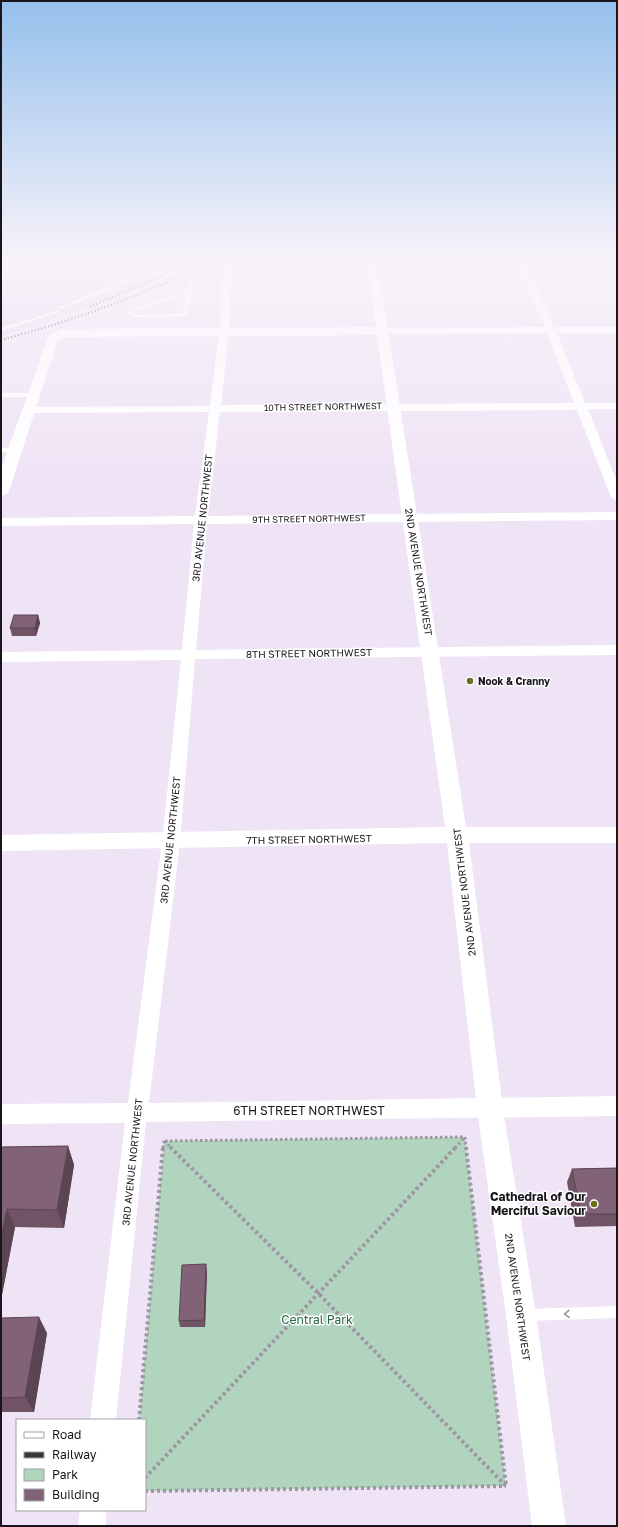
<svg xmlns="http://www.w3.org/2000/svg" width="618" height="1527" viewBox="0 0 618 1527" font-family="'Golos Text',sans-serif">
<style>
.built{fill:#e6d7ee}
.green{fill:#b0d4be}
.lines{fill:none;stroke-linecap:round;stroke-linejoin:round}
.path-far1{stroke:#9e96a2;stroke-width:3;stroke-dasharray:2.5 2.5;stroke-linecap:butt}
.path{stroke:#9e96a2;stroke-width:4;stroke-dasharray:3 3;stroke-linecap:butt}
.service{fill:#fff;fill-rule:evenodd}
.minor{fill:#fff;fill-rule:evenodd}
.tertiary{fill:#fff;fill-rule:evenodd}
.rail{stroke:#3a353c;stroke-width:2;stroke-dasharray:1 2.5;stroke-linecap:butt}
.wall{fill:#705466}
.shaded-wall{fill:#5b4553}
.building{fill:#826277;stroke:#5b4553}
.oneway{stroke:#989698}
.poi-dot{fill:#67711b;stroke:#fff;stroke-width:1.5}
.labels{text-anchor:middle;stroke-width:3;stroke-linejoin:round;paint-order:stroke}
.far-street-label{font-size:9px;fill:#19151b;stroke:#fff}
.street-label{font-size:10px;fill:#19151b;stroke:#fff}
.poi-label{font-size:10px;font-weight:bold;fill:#19151b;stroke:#fff;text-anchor:start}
.near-street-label{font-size:12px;fill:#19151b;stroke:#fff}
.near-poi-label{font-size:12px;font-weight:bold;fill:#19151b;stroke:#fff;text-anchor:end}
.near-park-label{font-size:12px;fill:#296546;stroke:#fff}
</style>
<rect width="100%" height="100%" fill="#efe4f5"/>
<!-- built -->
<path class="built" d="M1,260H173L171,267L158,275L104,300L46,322L1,336Z"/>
<!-- green -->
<path class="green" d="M465,1137L506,1486L145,1491V1420H139L164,1141Z"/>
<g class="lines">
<!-- path-far1 -->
<g class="path-far1">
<path d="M465,1137L466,1148"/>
<path d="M164,1141L171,1148"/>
<path d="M165,1141L464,1137"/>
<path d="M163,1148L164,1141"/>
<path d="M455,1148L465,1137"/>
</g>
<!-- path -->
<g class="path">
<path d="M170,1147L317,1292L506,1486"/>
<path d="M466,1147L506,1486"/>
<path d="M139,1420L163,1147"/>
<path d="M145,1478L456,1147"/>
<path d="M145,1491L506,1486"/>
</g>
<!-- service -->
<g class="service">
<path d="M208,269L212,270L194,282L186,316L133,317L127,313L188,288L190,280ZM187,292L182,314L134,315L132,313Z"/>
<path d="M137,270L141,271L129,282L61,309L57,308L125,280Z"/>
<path d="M56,311L60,312L1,331V328Z"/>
<path d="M1,393H35L38,395L35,397H1Z"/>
<path d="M1,448H16L19,450L16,452H1Z"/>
<path d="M617,1306V1318L526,1321L522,1319L520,1315L522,1311L526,1309Z"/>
</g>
<!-- minor -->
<g class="minor">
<path d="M77,260H85L82,268H222L223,260H231V267L518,266L516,260H524L527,266L617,265V271H529L554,327H617V333H557L585,403H617V409H588L617,482V501L611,497L577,410L220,412L208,516L617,512V520L207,524L196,650L617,645V655L195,659L180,842L149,1103L617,1096V1116L146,1122L116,1420H90L125,1123L1,1124V1104L128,1103L162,842L181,660L1,662V652L182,650L194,524L1,526V518L195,516L209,412L30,413L25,410L30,407L210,406L219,333L222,273L77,274L73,271ZM520,271L545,327L382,328L377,331L382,334L547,333L574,403L221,405L229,333L231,273Z"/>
<path d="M80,1510H106V1526H78Z"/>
</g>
<!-- tertiary -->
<path class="tertiary" d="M367,260H377L466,827H617V843H469L503,1109L536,1315L566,1526H532L506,1315L477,1109L447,843L1,851V835L445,827L377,335L66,337L58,340L9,491L6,494L1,496V469L49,335L64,329L376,327Z"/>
<!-- rail -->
<g class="rail">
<path d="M90,307L156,279L192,260"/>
<path d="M1,340C75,320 145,295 213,260"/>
</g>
</g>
<!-- wall -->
<g class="wall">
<path d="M38,615L40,623L36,636H12L10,628Z"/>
<path d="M68,1146L74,1165L64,1228L15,1227L1,1300V1147Z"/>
<path d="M617,1168V1226L575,1227L567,1182L572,1169Z"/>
<path d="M207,1271L205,1327H180L179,1321Z"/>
<path d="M1,1318L47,1333L34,1412H1Z"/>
</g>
<!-- shaded-wall -->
<g class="shaded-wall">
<path d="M38,615L40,623L36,636L35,628Z"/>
<path d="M68,1146L74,1165L64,1228L57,1210Z"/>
<path d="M7,1209L15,1227L1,1300V1238Z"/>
<path d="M206,1264L207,1271L205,1327L204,1320Z"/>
<path d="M39,1317L47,1333L34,1412L25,1397Z"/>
</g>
<!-- building -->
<g class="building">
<path d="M14,615H38L35,628H10Z"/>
<path d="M68,1146L57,1210L7,1209L1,1238V1147Z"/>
<path d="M617,1168V1214H581L572,1169Z"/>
<path d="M206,1264L204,1320L179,1321L182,1265Z"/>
<path d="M39,1317L25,1397L1,1398V1318Z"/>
</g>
<!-- one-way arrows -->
<defs><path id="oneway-chevron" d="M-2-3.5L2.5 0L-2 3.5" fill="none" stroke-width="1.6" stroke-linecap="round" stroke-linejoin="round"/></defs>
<use class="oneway" href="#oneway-chevron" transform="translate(567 1314) rotate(178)"/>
<!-- sky -->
<linearGradient id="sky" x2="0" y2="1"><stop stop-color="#95c0ec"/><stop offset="0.55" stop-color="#f8f3fa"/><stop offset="1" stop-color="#f8f3fa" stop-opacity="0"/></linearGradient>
<rect width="618" height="473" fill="url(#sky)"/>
<!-- markers -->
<g class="poi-dot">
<circle cx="470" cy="681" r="4"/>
<circle cx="594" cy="1204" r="4"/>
</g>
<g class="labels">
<!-- far-street labels -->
<g class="far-street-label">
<text transform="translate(323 407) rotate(-1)" y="3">10TH STREET NORTHWEST</text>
<text transform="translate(309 519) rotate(-1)" y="3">9TH STREET NORTHWEST</text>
</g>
<!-- street labels -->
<g class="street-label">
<text transform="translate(202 518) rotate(-84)" y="4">3RD AVENUE NORTHWEST</text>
<text transform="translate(419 572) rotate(81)" y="4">2ND AVENUE NORTHWEST</text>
<text transform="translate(309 653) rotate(-1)" y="4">8TH STREET NORTHWEST</text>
<text transform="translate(309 839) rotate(-1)" y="4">7TH STREET NORTHWEST</text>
<text transform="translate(170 840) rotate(-84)" y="4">3RD AVENUE NORTHWEST</text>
<text transform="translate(464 892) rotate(-97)" y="4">2ND AVENUE NORTHWEST</text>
<text transform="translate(132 1162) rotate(-84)" y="4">3RD AVENUE NORTHWEST</text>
<text transform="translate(518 1297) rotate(82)" y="4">2ND AVENUE NORTHWEST</text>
</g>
<!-- poi labels -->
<g class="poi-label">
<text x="478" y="685">Nook &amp; Cranny</text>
</g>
<!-- near-street labels -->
<g class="near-street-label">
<text x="309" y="1115">6TH STREET NORTHWEST</text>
</g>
<!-- near-poi labels -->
<g class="near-poi-label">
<text x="586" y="1201">Cathedral of Our<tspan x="586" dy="14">Merciful Saviour</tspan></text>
</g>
<!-- near-park labels -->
<g class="near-park-label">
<text x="317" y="1324">Central Park</text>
</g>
</g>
<!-- border -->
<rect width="618" height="1527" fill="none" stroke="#19151b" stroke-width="4"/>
<!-- legend -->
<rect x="16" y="1419" width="130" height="92" fill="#ffffff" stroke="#a3a1a4"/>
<rect x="24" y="1432" width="20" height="6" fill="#ffffff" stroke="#a3a1a4"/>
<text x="52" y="1439" font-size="12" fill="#19151b">Road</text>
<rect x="24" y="1452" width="20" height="6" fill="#3a353c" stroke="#a3a1a4"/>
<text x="52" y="1459" font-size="12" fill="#19151b">Railway</text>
<rect x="24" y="1469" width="20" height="12" fill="#b0d4be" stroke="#a3a1a4"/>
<text x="52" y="1479" font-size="12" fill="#19151b">Park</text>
<rect x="24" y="1489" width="20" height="12" fill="#826277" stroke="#a3a1a4"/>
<text x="52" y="1499" font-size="12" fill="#19151b">Building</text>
</svg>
